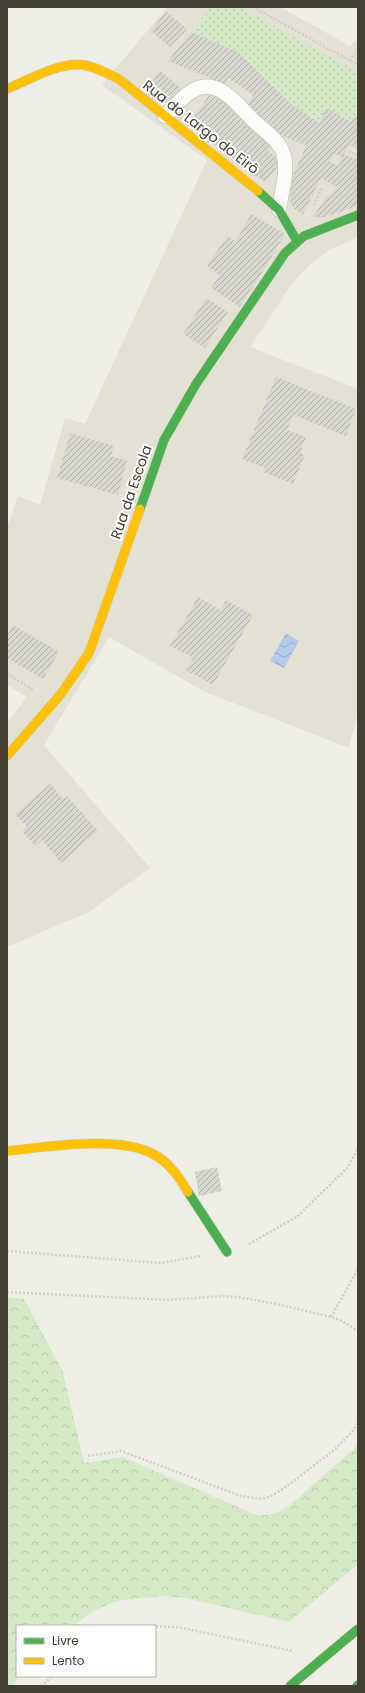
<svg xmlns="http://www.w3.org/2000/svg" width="365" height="1693" viewBox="0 0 365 1693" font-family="Poppins,sans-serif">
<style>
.residential{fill:#e3e1d3}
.forest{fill:url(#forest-crowns)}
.park{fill:url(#park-dots)}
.water{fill:url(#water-waves)}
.building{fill:url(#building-hatch);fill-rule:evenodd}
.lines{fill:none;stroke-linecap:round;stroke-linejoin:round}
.lane-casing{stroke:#ccccc4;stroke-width:16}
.fast-casing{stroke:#ccccbc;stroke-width:10}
.slow-casing{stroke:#ccccbc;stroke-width:10}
.path{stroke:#d0cec8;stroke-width:2.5;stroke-dasharray:2 2;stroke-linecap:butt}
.lane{stroke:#fcfcfb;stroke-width:14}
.fast{stroke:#4caf50;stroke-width:9}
.slow{stroke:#ffc107;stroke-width:9}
.fast-bridge-casing{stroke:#c6c2a1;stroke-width:10;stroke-linecap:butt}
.fast-bridge{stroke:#4caf50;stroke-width:9}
.labels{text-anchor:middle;stroke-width:4;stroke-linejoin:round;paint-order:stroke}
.street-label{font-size:14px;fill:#444133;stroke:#fff}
</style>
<defs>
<pattern id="forest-crowns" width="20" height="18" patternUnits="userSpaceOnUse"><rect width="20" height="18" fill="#d4eac6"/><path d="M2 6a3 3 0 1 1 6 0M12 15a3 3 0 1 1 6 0" fill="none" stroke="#b7caab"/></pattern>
<pattern id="park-dots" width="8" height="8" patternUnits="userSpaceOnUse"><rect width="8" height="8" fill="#d4eac6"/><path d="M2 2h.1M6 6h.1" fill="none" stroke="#b7caab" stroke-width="1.8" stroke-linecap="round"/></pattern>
<pattern id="water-waves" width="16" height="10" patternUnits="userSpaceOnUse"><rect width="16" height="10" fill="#b6caee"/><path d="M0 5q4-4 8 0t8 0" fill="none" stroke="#96a6c1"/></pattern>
<pattern id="building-hatch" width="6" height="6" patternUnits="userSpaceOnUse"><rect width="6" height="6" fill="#d8d7cf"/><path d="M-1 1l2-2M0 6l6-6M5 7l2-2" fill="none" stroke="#b1b0a9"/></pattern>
</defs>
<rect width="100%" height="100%" fill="#eeeee6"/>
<!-- residential -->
<path class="residential" d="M167,7H280L350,46L358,38V237L331,249L310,264L291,285L250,347L358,389V711L349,748L205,692L109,637L44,745L150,868L89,912L7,947V723L27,697L7,685V528L18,496L40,505L65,418L85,424L207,160L102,85Z"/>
<!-- forest -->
<path class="forest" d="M7,1297L24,1299L63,1372L84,1463L123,1457L254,1514C269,1517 277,1513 290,1505L358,1445V1564L289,1622L185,1598L162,1596L122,1600L107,1605L92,1612L73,1626H17V1676H20L12,1686H7Z"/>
<!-- park -->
<path class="park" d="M211,7H239L358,72L357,118L354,116L351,122L327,108L319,123L290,103L238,52L191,32Z"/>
<!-- water -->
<path class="water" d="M286,633L299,641L284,668L270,661Z"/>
<!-- building -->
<g class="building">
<path d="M166,11L187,29L170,47L151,31Z"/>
<path d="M191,32L238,52L290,103L319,123L327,108L351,122L354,116L358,118V149L349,145L344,154L358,160V206L325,217H313L325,198L338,188L321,178L303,214L296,210L291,204L289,189L294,173L306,146L266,128L247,107L253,95L228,78L224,86L213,81V79L168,61ZM334,153L342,157L338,166L329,161Z"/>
<path d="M160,71L181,88L171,107L146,89Z"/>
<path d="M213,90L240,110L236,115L273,145L268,151L281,162L265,182L188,124Z"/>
<path d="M251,214L285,234L268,263L240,307L211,288L220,275L207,266L227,236L236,241Z"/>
<path d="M206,298L228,312L205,348L183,334Z"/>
<path d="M276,377L356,409L346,436L293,415L287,430L306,437L300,453L305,455L293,484L263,472L265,468L242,459Z"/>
<path d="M70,433L114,446L111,456L127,461L118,495L57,478Z"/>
<path d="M198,597L221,610L226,600L253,615L213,685L186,670L193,658L170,646Z"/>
<path d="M13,625L59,652L43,679L7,658V636Z"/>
<path d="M50,784L63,799L67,796L98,831L61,863L42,840L35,846L22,831L27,827L15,814Z"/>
<path d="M217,1167L222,1191L199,1196L195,1172Z"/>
</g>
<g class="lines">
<!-- lane casing -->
<g class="lane-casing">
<path id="lane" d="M165,116C173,108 182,97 192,91C218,75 238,106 254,121C264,131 281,141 284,156C288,174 281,192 279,210"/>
</g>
<!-- fast casing -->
<g class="fast-casing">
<g id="fast">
<path d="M258,191L279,210L297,241"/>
<path d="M140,509L164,440L196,384L285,253L304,236L358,215"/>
<path d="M188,1192L227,1252"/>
<path d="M357,1686L358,1685"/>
</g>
</g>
<!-- slow casing -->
<g class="slow-casing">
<g id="slow">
<path d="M7,89C28,80 61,61 84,65C96,67 108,74 119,79L258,191"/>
<path d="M7,756L61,694L89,653L140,509"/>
<path d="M7,1151C47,1147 117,1135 153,1154C169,1162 179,1177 188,1192"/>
</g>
</g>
<!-- path -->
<g class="path">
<path d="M253,7L358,65"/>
<path d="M350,61L358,48"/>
<path d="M349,151L358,156"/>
<path d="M314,205L322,187"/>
<path d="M7,674L34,690"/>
<path d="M249,1244L298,1216L348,1167L358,1148"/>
<path d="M7,1251L161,1263L200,1256"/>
<path d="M7,1292L168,1300L223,1296L237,1297L277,1304L331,1317L342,1321L358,1331"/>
<path d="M331,1317L358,1269"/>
<path d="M88,1456L121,1451L241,1496L262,1499L271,1496L283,1489L334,1450L352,1432L358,1423"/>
<path d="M148,1626L177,1627L293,1651"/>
<path d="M41,1686L53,1676"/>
</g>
<!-- lane -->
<use href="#lane" class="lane"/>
<!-- fast -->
<use href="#fast" class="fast"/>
<!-- slow -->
<use href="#slow" class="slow"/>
<!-- fast-bridge casing -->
<g class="fast-bridge-casing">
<path id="fast-bridge" d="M290,1686L358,1629"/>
</g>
<!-- fast-bridge -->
<use href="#fast-bridge" class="fast-bridge"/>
</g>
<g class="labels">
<!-- street labels -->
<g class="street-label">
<text transform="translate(201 127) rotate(38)" y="5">Rua do Largo do Eirô</text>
<text transform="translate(131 492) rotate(-71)" y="5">Rua da Escola</text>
</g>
</g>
<!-- border -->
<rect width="365" height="1693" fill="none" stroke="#444133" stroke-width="16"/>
<!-- legend -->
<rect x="16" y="1625" width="140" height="52" fill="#ffffff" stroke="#b4b3ad"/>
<rect x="24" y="1638" width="20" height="6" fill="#4caf50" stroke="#b4b3ad"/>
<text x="52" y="1645" font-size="12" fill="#444133">Livre</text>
<rect x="24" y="1658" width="20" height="6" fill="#ffc107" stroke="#b4b3ad"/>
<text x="52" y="1665" font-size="12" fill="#444133">Lento</text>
</svg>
